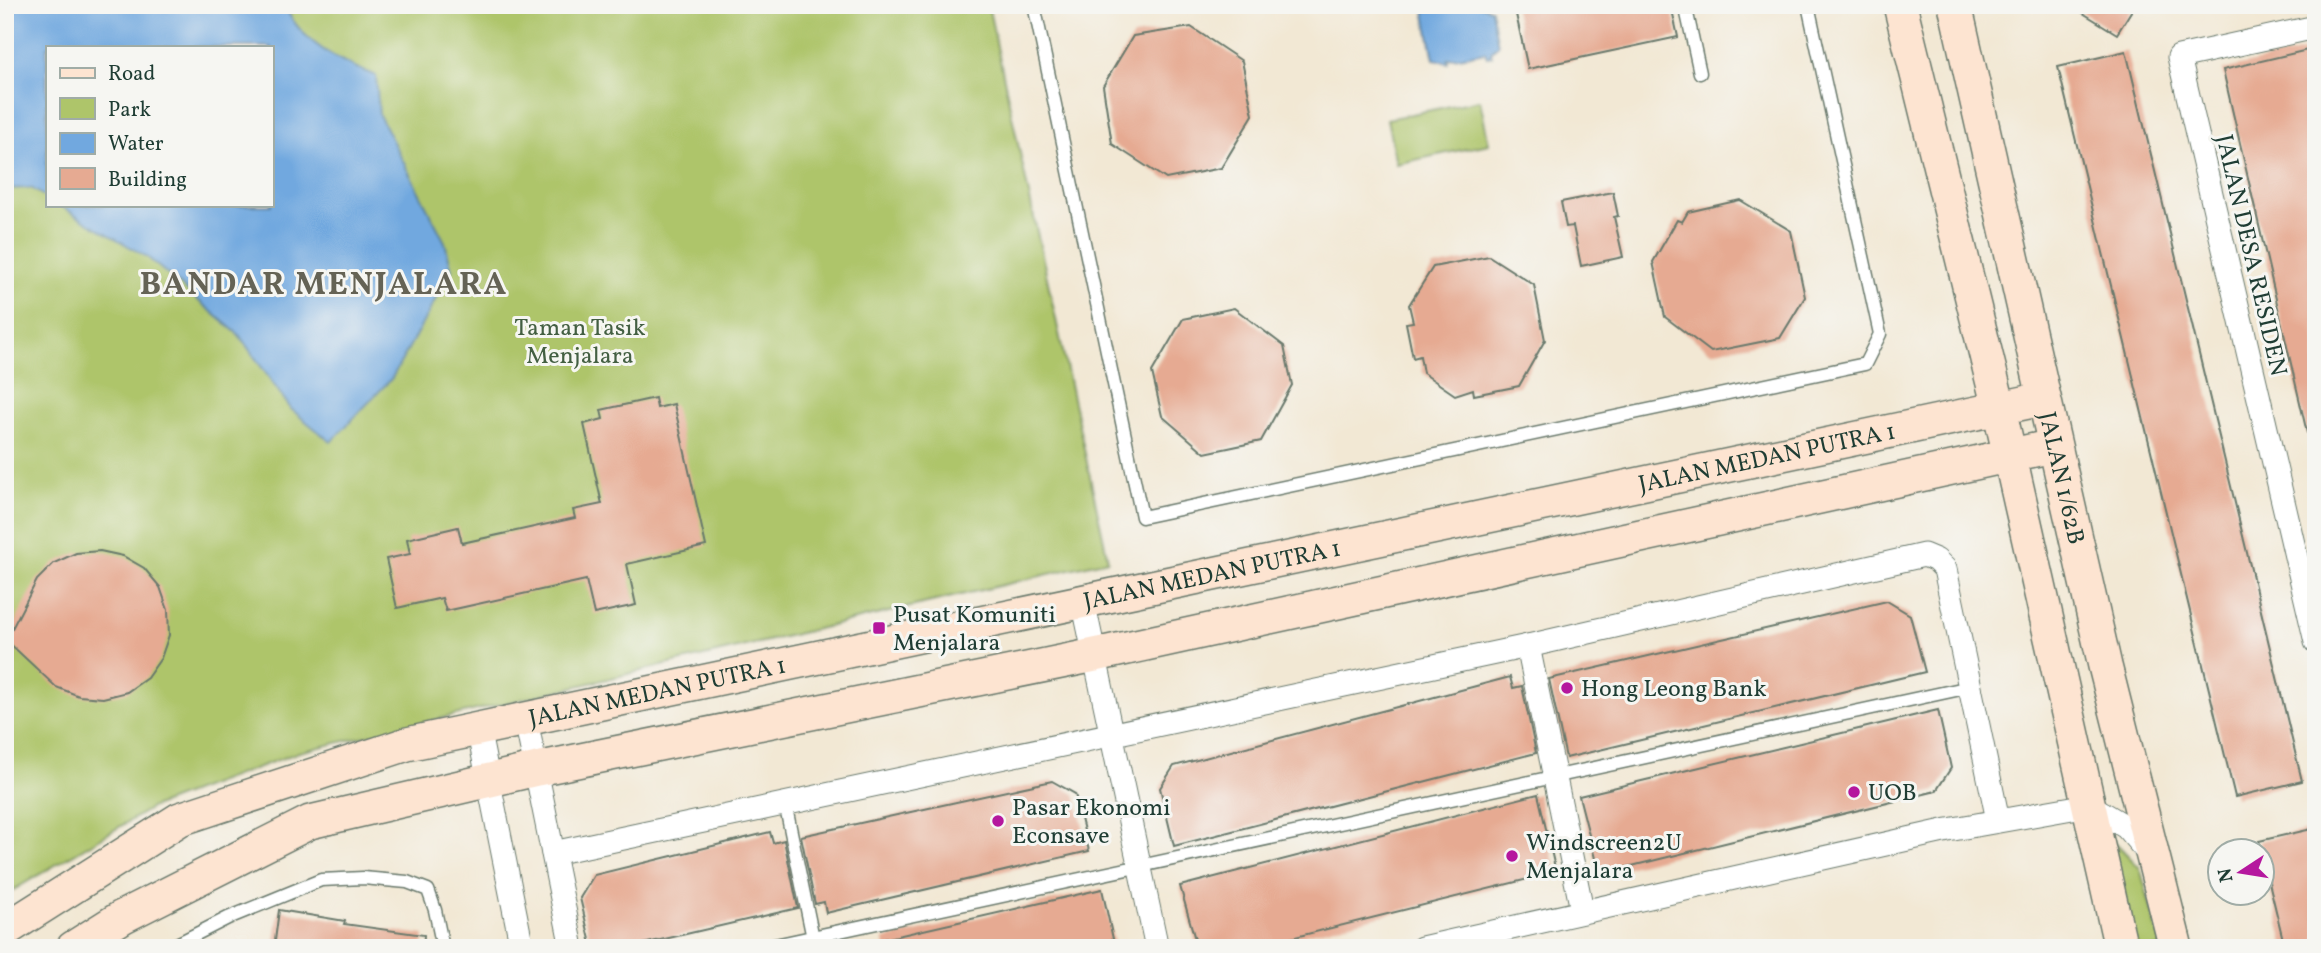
<svg xmlns="http://www.w3.org/2000/svg" width="2321" height="953" viewBox="0 0 2321 953" font-family="Vollkorn,serif">
<style>
.green{fill:#aec56a;stroke:#66814f;stroke-width:2;fill-rule:evenodd}
.water{fill:#71a8df;stroke:#48728a;stroke-width:2}
.building{fill:#e6aa92}
.lines{fill:none;stroke-linecap:round;stroke-linejoin:round}
.lane-casing{stroke:#69796c;stroke-width:15}
.street-casing{stroke:#69796c;stroke-width:25}
.secondary-casing{stroke:#69796c;stroke-width:36}
.lane{stroke:#fff;stroke-width:12}
.street{stroke:#fff;stroke-width:23}
.secondary{stroke:#fde4d1;stroke-width:33}
.poi-dot{fill:#b5179e;stroke:#f6f6f2;stroke-width:2.5}
.labels{text-anchor:middle;stroke-width:6;stroke-linejoin:round;paint-order:stroke}
.street-label{font-size:24px;fill:#1f3d34;stroke:#f6f6f2}
.park-label{font-size:24px;fill:#435f42;stroke:#f6f6f2}
.poi-label{font-size:24px;fill:#1f3d34;stroke:#f6f6f2;text-anchor:start}
.district-label{font-size:32px;font-weight:bold;letter-spacing:2px;fill:#656355;stroke:#f6f6f2}
</style>
<rect width="100%" height="100%" fill="#f6f6f2"/>
<filter id="ink" filterUnits="userSpaceOnUse"><feTurbulence type="fractalNoise" baseFrequency=".0143" numOctaves="2"/><feDisplacementMap in="SourceGraphic" scale="14" xChannelSelector="R" yChannelSelector="G"/><feConvolveMatrix kernelMatrix="1 2 1 2 8 2 1 2 1" color-interpolation-filters="sRGB"/></filter>
<filter id="wash" filterUnits="userSpaceOnUse"><feTurbulence type="fractalNoise" baseFrequency=".00686" numOctaves="4" result="noise"/><feDisplacementMap in="SourceGraphic" scale="28" xChannelSelector="R" yChannelSelector="G"/><feGaussianBlur stdDeviation="1.57" result="paint"/><feColorMatrix in="noise" values="0 0 0 0 0 0 0 0 0 0 0 0 0 0 0 0 0 1.4 0 .05"/><feComposite in="paint" operator="in"/></filter>
<g filter="url(#wash)">
<rect width="100%" height="100%" fill="#f2e8d4"/>
<!-- green -->
<g class="green">
<path d="M5,5H988L1108,560L299,752L153,807L5,895ZM47,47H271V205H47Z"/>
<path d="M1480,100L1489,144L1396,164L1387,119Z"/>
<path d="M2111,838L2140,868L2162,948H2137Z"/>
</g>
<!-- water -->
<g class="water">
<path d="M5,5H284C302,43 338,61 376,76L379,115L445,242L452,270L392,378L331,442L291,409L239,335L147,257L59,205H271V47H47V198L31,188L5,189Z"/>
<path d="M1423,5H1479L1491,9L1498,45L1491,52L1492,56L1487,57L1485,52L1448,59V63L1434,59Z"/>
</g>
<g id="blocks">
<!-- building -->
<g class="building">
<path d="M1514,5H1671L1678,37L1528,69Z"/>
<path d="M2070,5H2135L2117,34Z"/>
<path d="M1191,27L1242,61L1253,115L1221,168L1166,179L1112,144L1103,86L1133,36Z"/>
<path d="M2316,48V432L2307,433L2223,70Z"/>
<path d="M2126,51L2302,781L2235,797L2058,67Z"/>
<path d="M1613,192L1618,216L1614,217L1623,257L1581,266L1573,226L1566,227L1561,202Z"/>
<path d="M1740,200L1791,231L1805,297L1780,338L1711,352L1665,317L1653,262L1677,220L1682,222L1688,212Z"/>
<path d="M1489,256L1534,285L1545,340L1519,386L1474,395L1473,389L1455,395L1423,373L1420,356L1413,358L1406,323L1413,322L1409,305L1433,267Z"/>
<path d="M1234,308L1284,346L1292,385L1261,441L1205,453L1162,416L1152,372L1183,319Z"/>
<path d="M655,398L657,408L674,404L706,546L627,564L636,605L594,614L586,580L446,611L442,598L397,608L386,559L410,554L407,539L458,527L462,543L575,518L573,510L602,504L584,424L603,419L601,410Z"/>
<path d="M100,551L123,556L144,568L160,587L168,610L169,635L161,658L147,678L127,692L103,698L79,696L56,687L6,640L37,580L54,563L76,553Z"/>
<path d="M1887,601L1910,615L1925,672L1566,758L1549,679Z"/>
<path d="M1510,677L1513,688L1522,686L1536,753L1174,846L1160,788L1174,766Z"/>
<path d="M1938,710L1951,768L1936,791L1599,874L1579,796Z"/>
<path d="M1052,781L1075,794L1089,851L826,913L824,902L815,904L801,836Z"/>
<path d="M1538,794L1556,872L1251,948H1204L1196,943L1180,886Z"/>
<path d="M2316,828V948H2285L2259,841Z"/>
<path d="M770,832L773,843L784,840L798,908L626,948H592L580,898L594,875Z"/>
<path d="M1102,889L1115,948H885L884,939Z"/>
<path d="M279,910L345,921L344,924L424,935L423,948H274Z"/>
</g>
</g>
</g>
<g filter="url(#ink)">
<use href="#blocks" fill-opacity="0" stroke="#69796c" stroke-width="2"/>
<g class="lines">
<!-- lane casing -->
<g class="lane-casing">
<g id="lane">
<path d="M1034,5L1142,517L1865,364L1880,334L1808,5"/>
<path d="M1686,9L1700,73"/>
<path d="M785,803L815,948"/>
<path d="M169,948L228,918L321,880L363,878L407,882L428,890L435,910L443,948"/>
<path d="M761,948L1970,687"/>
</g>
</g>
<!-- street casing -->
<g class="street-casing">
<g id="street">
<path d="M2316,27L2179,57L2316,642"/>
<path d="M1083,601L1157,948"/>
<path d="M1528,646L1582,910"/>
<path d="M526,720L572,948"/>
<path d="M478,728L522,948"/>
<path d="M553,853L1528,646L1924,555L1936,560L1945,569L1998,820"/>
<path d="M1422,948L1948,830L2089,805L2126,827L2149,854"/>
</g>
</g>
<!-- secondary casing -->
<g class="secondary-casing">
<g id="secondary">
<path d="M1900,5L1999,408L2121,948"/>
<path id="s1" d="M1955,5L2105,666L2176,948"/>
<path id="s2" d="M5,930L180,819L407,744L2043,399"/>
<path d="M73,948L122,917L310,822L537,769L1095,655L2053,446"/>
</g>
</g>
<!-- lane -->
<use href="#lane" class="lane"/>
<!-- street -->
<use href="#street" class="street"/>
<!-- secondary -->
<use href="#secondary" class="secondary"/>
</g>
</g>
<!-- markers -->
<g class="poi-dot">
<rect x="872" y="621" width="14" height="14" rx="3.5"/>
<circle cx="1567" cy="688" r="7"/>
<circle cx="1854" cy="792" r="7"/>
<circle cx="998" cy="821" r="7"/>
<circle cx="1512" cy="856" r="7"/>
</g>
<g class="labels">
<!-- street labels -->
<g class="street-label">
<text transform="translate(2252 255) rotate(77)" y="8">JALAN DESA RESIDEN</text>
<text dy="8" stroke="none"><textPath href="#s2" startOffset="1836">JALAN MEDAN PUTRA 1</textPath></text>
<text dy="8" stroke="none"><textPath href="#s1" startOffset="485">JALAN 1/62B</textPath></text>
<text dy="8" stroke="none"><textPath href="#s2" startOffset="1269">JALAN MEDAN PUTRA 1</textPath></text>
<text dy="8" stroke="none"><textPath href="#s2" startOffset="702">JALAN MEDAN PUTRA 1</textPath></text>
</g>
<!-- park labels -->
<g class="park-label">
<text x="580" y="335">Taman Tasik<tspan x="580" dy="28">Menjalara</tspan></text>
</g>
<!-- poi labels -->
<g class="poi-label">
<text x="893" y="622">Pusat Komuniti<tspan x="893" dy="28">Menjalara</tspan></text>
<text x="1581" y="696">Hong Leong Bank</text>
<text x="1868" y="800">UOB</text>
<text x="1012" y="815">Pasar Ekonomi<tspan x="1012" dy="28">Econsave</tspan></text>
<text x="1526" y="850">Windscreen2U<tspan x="1526" dy="28">Menjalara</tspan></text>
</g>
<!-- district labels -->
<g class="district-label">
<text x="324" y="294">BANDAR MENJALARA</text>
</g>
</g>
<!-- margin -->
<rect width="2321" height="953" fill="none" stroke="#f6f6f2" stroke-width="28"/>
<!-- legend -->
<rect x="46" y="46" width="228" height="161" fill="#f6f6f2" stroke="#a0aca6" stroke-width="2"/>
<rect x="60" y="68" width="35" height="10" fill="#fde4d1" stroke="#a0aca6" stroke-width="2"/>
<text x="108" y="80" font-size="21" fill="#1f3d34">Road</text>
<rect x="60" y="98" width="35" height="21" fill="#aec56a" stroke="#a0aca6" stroke-width="2"/>
<text x="108" y="116" font-size="21" fill="#1f3d34">Park</text>
<rect x="60" y="133" width="35" height="21" fill="#71a8df" stroke="#a0aca6" stroke-width="2"/>
<text x="108" y="150" font-size="21" fill="#1f3d34">Water</text>
<rect x="60" y="168" width="35" height="21" fill="#e6aa92" stroke="#a0aca6" stroke-width="2"/>
<text x="108" y="186" font-size="21" fill="#1f3d34">Building</text>
<!-- north arrow -->
<g transform="translate(2241 872) rotate(258)"><circle r="33" fill="#f6f6f2" stroke="#a0aca6" stroke-width="2"/>
<path d="M0-5L12 26L0 18L-12 26Z" fill="#b5179e"/>
<text y="-10" font-size="19" font-weight="bold" text-anchor="middle" fill="#1f3d34">N</text>
</g>
</svg>
